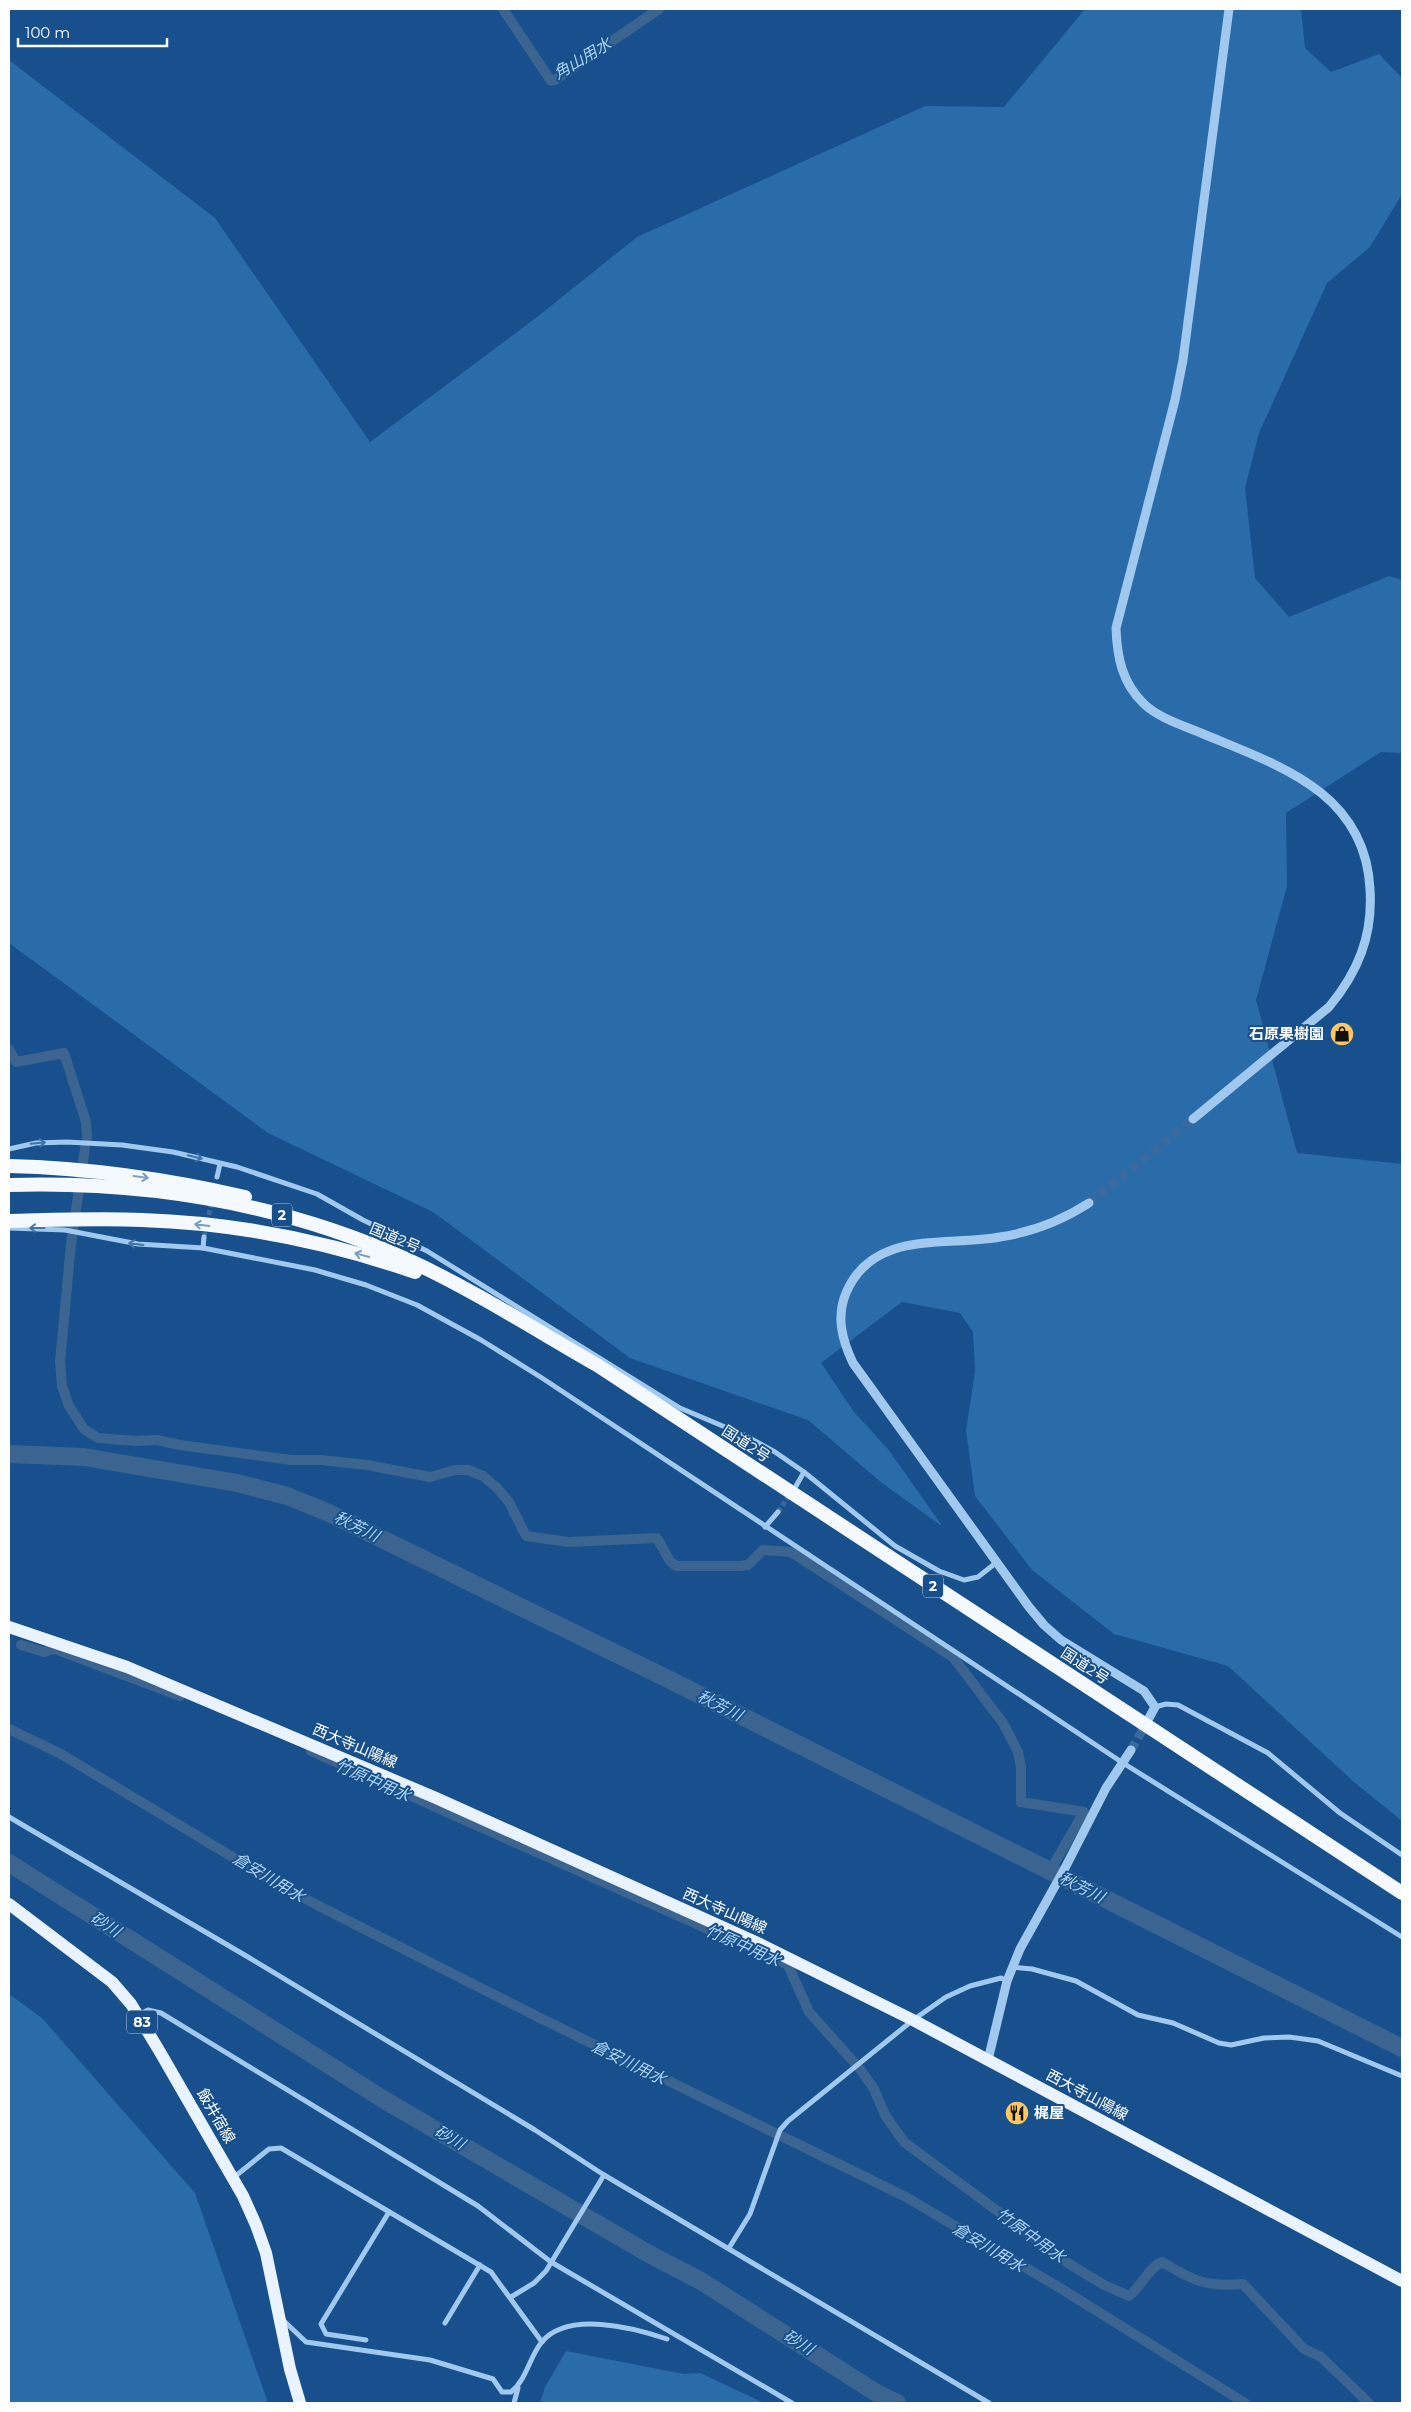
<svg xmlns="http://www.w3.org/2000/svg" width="1411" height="2412" viewBox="0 0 1411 2412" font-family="Montserrat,'Noto Sans JP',sans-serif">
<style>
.green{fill:#2a6baa}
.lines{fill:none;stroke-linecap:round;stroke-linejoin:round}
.canal{stroke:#3b6590;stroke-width:10}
.river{stroke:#3b6590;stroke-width:18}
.minor-tunnel{stroke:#3a6a9d;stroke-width:5;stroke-dasharray:5 2.5;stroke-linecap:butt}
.tertiary-tunnel{stroke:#3a6a9d;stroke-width:9;stroke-dasharray:9 4.5;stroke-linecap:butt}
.minor{stroke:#a1c8ef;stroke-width:5}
.tertiary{stroke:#a1c8ef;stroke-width:9}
.primary{stroke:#e9f3ff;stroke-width:12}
.trunk{stroke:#f4f9ff;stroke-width:14}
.oneway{stroke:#4074aa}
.oneway2{stroke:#7a9cc0}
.labels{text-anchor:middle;stroke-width:4;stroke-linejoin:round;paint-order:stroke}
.shield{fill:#17508c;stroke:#b9cadc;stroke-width:1}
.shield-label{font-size:14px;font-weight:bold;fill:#fff}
.poi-label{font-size:15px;font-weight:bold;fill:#fff;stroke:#17508c;text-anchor:end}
.street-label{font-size:15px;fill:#fff;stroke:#17508c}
.water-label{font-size:16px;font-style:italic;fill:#add2f6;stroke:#17508c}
</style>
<rect width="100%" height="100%" fill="#17508c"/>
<!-- green -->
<g class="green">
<path d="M1085,9H1301L1305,48L1331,72L1379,54L1402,78V194L1370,247L1327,283L1259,433L1245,488L1255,578L1289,617L1389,576L1402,580V753L1381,752L1286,813L1287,886L1256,1000L1297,1153L1402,1164V1821L1354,1782L1228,1666L1114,1634L1032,1570L975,1496L966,1430L975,1372L973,1332L960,1313L902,1302L821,1363L854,1412L888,1449L943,1527L882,1483L808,1420L630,1358L433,1212L268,1133L9,943V60L215,218L370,442L537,317L637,237L925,106L1004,107Z"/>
<path d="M9,1994L42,2018L195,2193L268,2403H9Z"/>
<path d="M566,2351L684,2374L700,2373L764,2403H540L545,2387Z"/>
</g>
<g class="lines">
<!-- canal -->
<g class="canal">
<path d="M503,9L551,81L555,80L659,9"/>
<path d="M9,1049L16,1062L64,1053L86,1122L87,1137"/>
<path d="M85,1148L71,1244L60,1362L62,1386L69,1406L84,1429L98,1438L136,1441L157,1440L180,1445L291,1460H321L367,1465L430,1477L455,1470H468L483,1476L497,1488L509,1502L526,1536L568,1542L657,1538L670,1561L676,1566H740L748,1565L763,1550L791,1552L953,1657L1003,1723L1018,1752L1021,1767V1802L1084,1812L1050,1871"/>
<path d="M21,1645L44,1652L55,1649L180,1696"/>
<path d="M9,1729L61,1754L254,1870L317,1905L542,2019L906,2197L1060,2288L1245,2403"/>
<path d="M311,1751L788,1965L809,2012L860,2069L874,2089L885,2115L904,2142L1068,2263L1104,2285L1129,2296C1141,2287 1149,2267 1162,2262C1194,2281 1205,2287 1243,2284L1304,2349L1321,2357L1369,2403"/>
</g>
<!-- river -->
<g class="river">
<path d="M9,1454L84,1457L237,1483L287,1496L329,1513L670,1680L1402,2048"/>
<path d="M9,1863L386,2101L649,2254L701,2281L878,2394L897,2403"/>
</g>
<!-- minor-tunnel -->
<g class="minor-tunnel">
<path d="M204,1237L212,1201"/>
<path d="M778,1512L790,1494"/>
</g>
<!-- tertiary-tunnel -->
<g class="tertiary-tunnel">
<path d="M1089,1203L1193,1119"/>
<path d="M1131,1750L1148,1720"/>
</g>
<!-- minor -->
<g class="minor">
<path d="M9,1149L36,1143L67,1142L122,1145L173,1152L237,1167L317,1194L363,1220L427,1251L680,1408L744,1435L775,1452L804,1472L895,1546L939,1571L964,1580L978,1577L997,1562"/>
<path d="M217,1177L220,1164"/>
<path d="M9,1228L65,1230L138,1244L203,1248L315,1270L366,1285L417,1305L481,1340L542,1378L1123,1763L1402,1937"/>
<path d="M203,1248L204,1237"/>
<path d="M796,1486L804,1472"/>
<path d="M765,1527L778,1512"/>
<path d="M1155,1707L1166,1704L1178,1705L1268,1753L1340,1813L1402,1855"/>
<path d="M9,1817L248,1957L535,2130L604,2175L989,2403"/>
<path d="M1012,1967L1032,1969L1076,1981L1138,2015L1173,2023L1219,2043L1231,2045L1264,2038L1289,2037L1318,2041L1402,2076"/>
<path d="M138,2015L148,2010L161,2013L478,2206L551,2262L792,2403"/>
<path d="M233,2178L269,2149L281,2148L491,2272L542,2342"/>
<path d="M729,2248L750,2214L780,2130L788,2121L913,2020L946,1997L970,1986L1001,1978L1007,1981"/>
<path d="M511,2297L534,2283L546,2271L604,2175"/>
<path d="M284,2321L306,2342L430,2360L493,2379L502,2392H511C527,2379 529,2358 541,2343C567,2310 634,2328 667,2339"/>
<path d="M445,2323L480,2265"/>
<path d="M366,2340L326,2334L321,2324L389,2212"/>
<path d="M514,2403L518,2388"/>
</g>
<!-- tertiary -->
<g class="tertiary">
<path d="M1193,1119L1329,1007C1358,972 1373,936 1370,889C1365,791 1277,765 1201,733C1182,725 1159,718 1144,704C1122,683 1117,657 1116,628L1175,400L1183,360L1229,9"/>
<path d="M1089,1203C1061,1221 1033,1232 1000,1237C945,1247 873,1229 846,1293C836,1317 842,1340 853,1363L1029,1607L1044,1625L1061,1640L1144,1691L1155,1707L1149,1718"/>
<path d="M988,2060L1007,1981L1020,1949L1065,1868L1106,1788L1131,1750"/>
</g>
<!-- primary -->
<g class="primary">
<path d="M9,1627L127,1667L436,1798L760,1944L913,2020L1402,2281"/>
<path d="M9,1904L112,1982L131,2004L160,2052L243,2196L256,2225L266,2253L290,2369L300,2403"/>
</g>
<!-- trunk -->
<g class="trunk">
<path d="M9,1166C89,1168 167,1179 245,1197"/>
<path d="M9,1185C145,1181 281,1203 406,1259C472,1289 534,1329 597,1365L1402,1893"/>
<path d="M9,1221C53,1220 98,1218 142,1220C234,1223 329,1242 415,1272"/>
</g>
</g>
<!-- one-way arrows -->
<defs><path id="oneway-shaft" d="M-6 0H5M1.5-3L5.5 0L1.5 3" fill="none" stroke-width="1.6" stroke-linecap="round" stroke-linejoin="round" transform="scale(1.25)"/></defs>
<g class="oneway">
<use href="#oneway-shaft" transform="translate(38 1143) rotate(-5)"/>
<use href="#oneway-shaft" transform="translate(195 1157) rotate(14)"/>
<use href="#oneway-shaft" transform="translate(37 1228) rotate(180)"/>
<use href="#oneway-shaft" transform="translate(136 1244) rotate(-173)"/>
</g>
<g class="oneway2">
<use href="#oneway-shaft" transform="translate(141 1177) rotate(8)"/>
<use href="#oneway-shaft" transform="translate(202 1225) rotate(-173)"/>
<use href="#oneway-shaft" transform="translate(362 1255) rotate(-165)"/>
</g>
<!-- icons -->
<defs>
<g id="shop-disc" transform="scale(1.25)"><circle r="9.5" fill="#ffc85f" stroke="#17508c"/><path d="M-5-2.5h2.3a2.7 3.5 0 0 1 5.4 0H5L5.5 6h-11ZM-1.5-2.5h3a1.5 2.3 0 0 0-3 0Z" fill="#111"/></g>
<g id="restaurant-disc" transform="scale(1.25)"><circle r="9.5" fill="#ffc85f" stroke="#17508c"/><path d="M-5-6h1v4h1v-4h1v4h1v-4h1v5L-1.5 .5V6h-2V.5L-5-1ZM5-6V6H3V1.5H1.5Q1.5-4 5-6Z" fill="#111"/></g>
</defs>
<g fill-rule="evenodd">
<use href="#shop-disc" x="1342" y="1034"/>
<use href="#restaurant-disc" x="1017" y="2113"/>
</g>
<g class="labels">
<!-- shield labels -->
<g class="shield">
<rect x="272" y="1203.5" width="20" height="23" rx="4"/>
<rect x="923" y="1574.5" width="20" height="23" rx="4"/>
<rect x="127" y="2010.5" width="30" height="23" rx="4"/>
</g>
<g class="shield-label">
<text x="282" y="1220">2</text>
<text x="933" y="1591">2</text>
<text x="142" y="2027">83</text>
</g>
<!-- poi labels -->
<g class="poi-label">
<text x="1324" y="1039">石原果樹園</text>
<text x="1034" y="2118" text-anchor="start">梶屋</text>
</g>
<!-- street labels -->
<g class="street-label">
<text transform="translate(395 1238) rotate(23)" y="5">国道2号</text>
<text transform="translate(746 1444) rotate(33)" y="5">国道2号</text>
<text transform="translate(1085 1666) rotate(33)" y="5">国道2号</text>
<text transform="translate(355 1746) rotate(23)" y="5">西大寺山陽線</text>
<text transform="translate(725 1911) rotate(24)" y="5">西大寺山陽線</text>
<text transform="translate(1087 2095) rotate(28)" y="5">西大寺山陽線</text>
<text transform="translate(216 2116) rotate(60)" y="5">飯井宿線</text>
</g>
<!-- water labels -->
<g class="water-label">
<text transform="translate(582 58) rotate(-31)" y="6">角山用水</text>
<text transform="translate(357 1526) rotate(26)" y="6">秋芳川</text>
<text transform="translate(720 1705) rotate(27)" y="6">秋芳川</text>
<text transform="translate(373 1780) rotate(24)" y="6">竹原中用水</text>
<text transform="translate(269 1877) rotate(31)" y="6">倉安川用水</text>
<text transform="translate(1082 1887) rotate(27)" y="6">秋芳川</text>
<text transform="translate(106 1924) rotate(32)" y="6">砂川</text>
<text transform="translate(743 1945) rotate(24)" y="6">竹原中用水</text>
<text transform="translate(629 2062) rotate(26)" y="6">倉安川用水</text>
<text transform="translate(450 2137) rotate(30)" y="6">砂川</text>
<text transform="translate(1031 2235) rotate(36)" y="6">竹原中用水</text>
<text transform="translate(989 2247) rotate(31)" y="6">倉安川用水</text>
<text transform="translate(799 2342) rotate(32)" y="6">砂川</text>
</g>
</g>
<!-- border -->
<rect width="1411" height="2412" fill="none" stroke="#ffffff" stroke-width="20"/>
<!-- scale -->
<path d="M18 38v8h149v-8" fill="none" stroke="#ffffff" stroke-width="2.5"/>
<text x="25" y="38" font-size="15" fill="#ffffff" stroke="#17508c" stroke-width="4" paint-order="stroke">100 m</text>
</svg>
